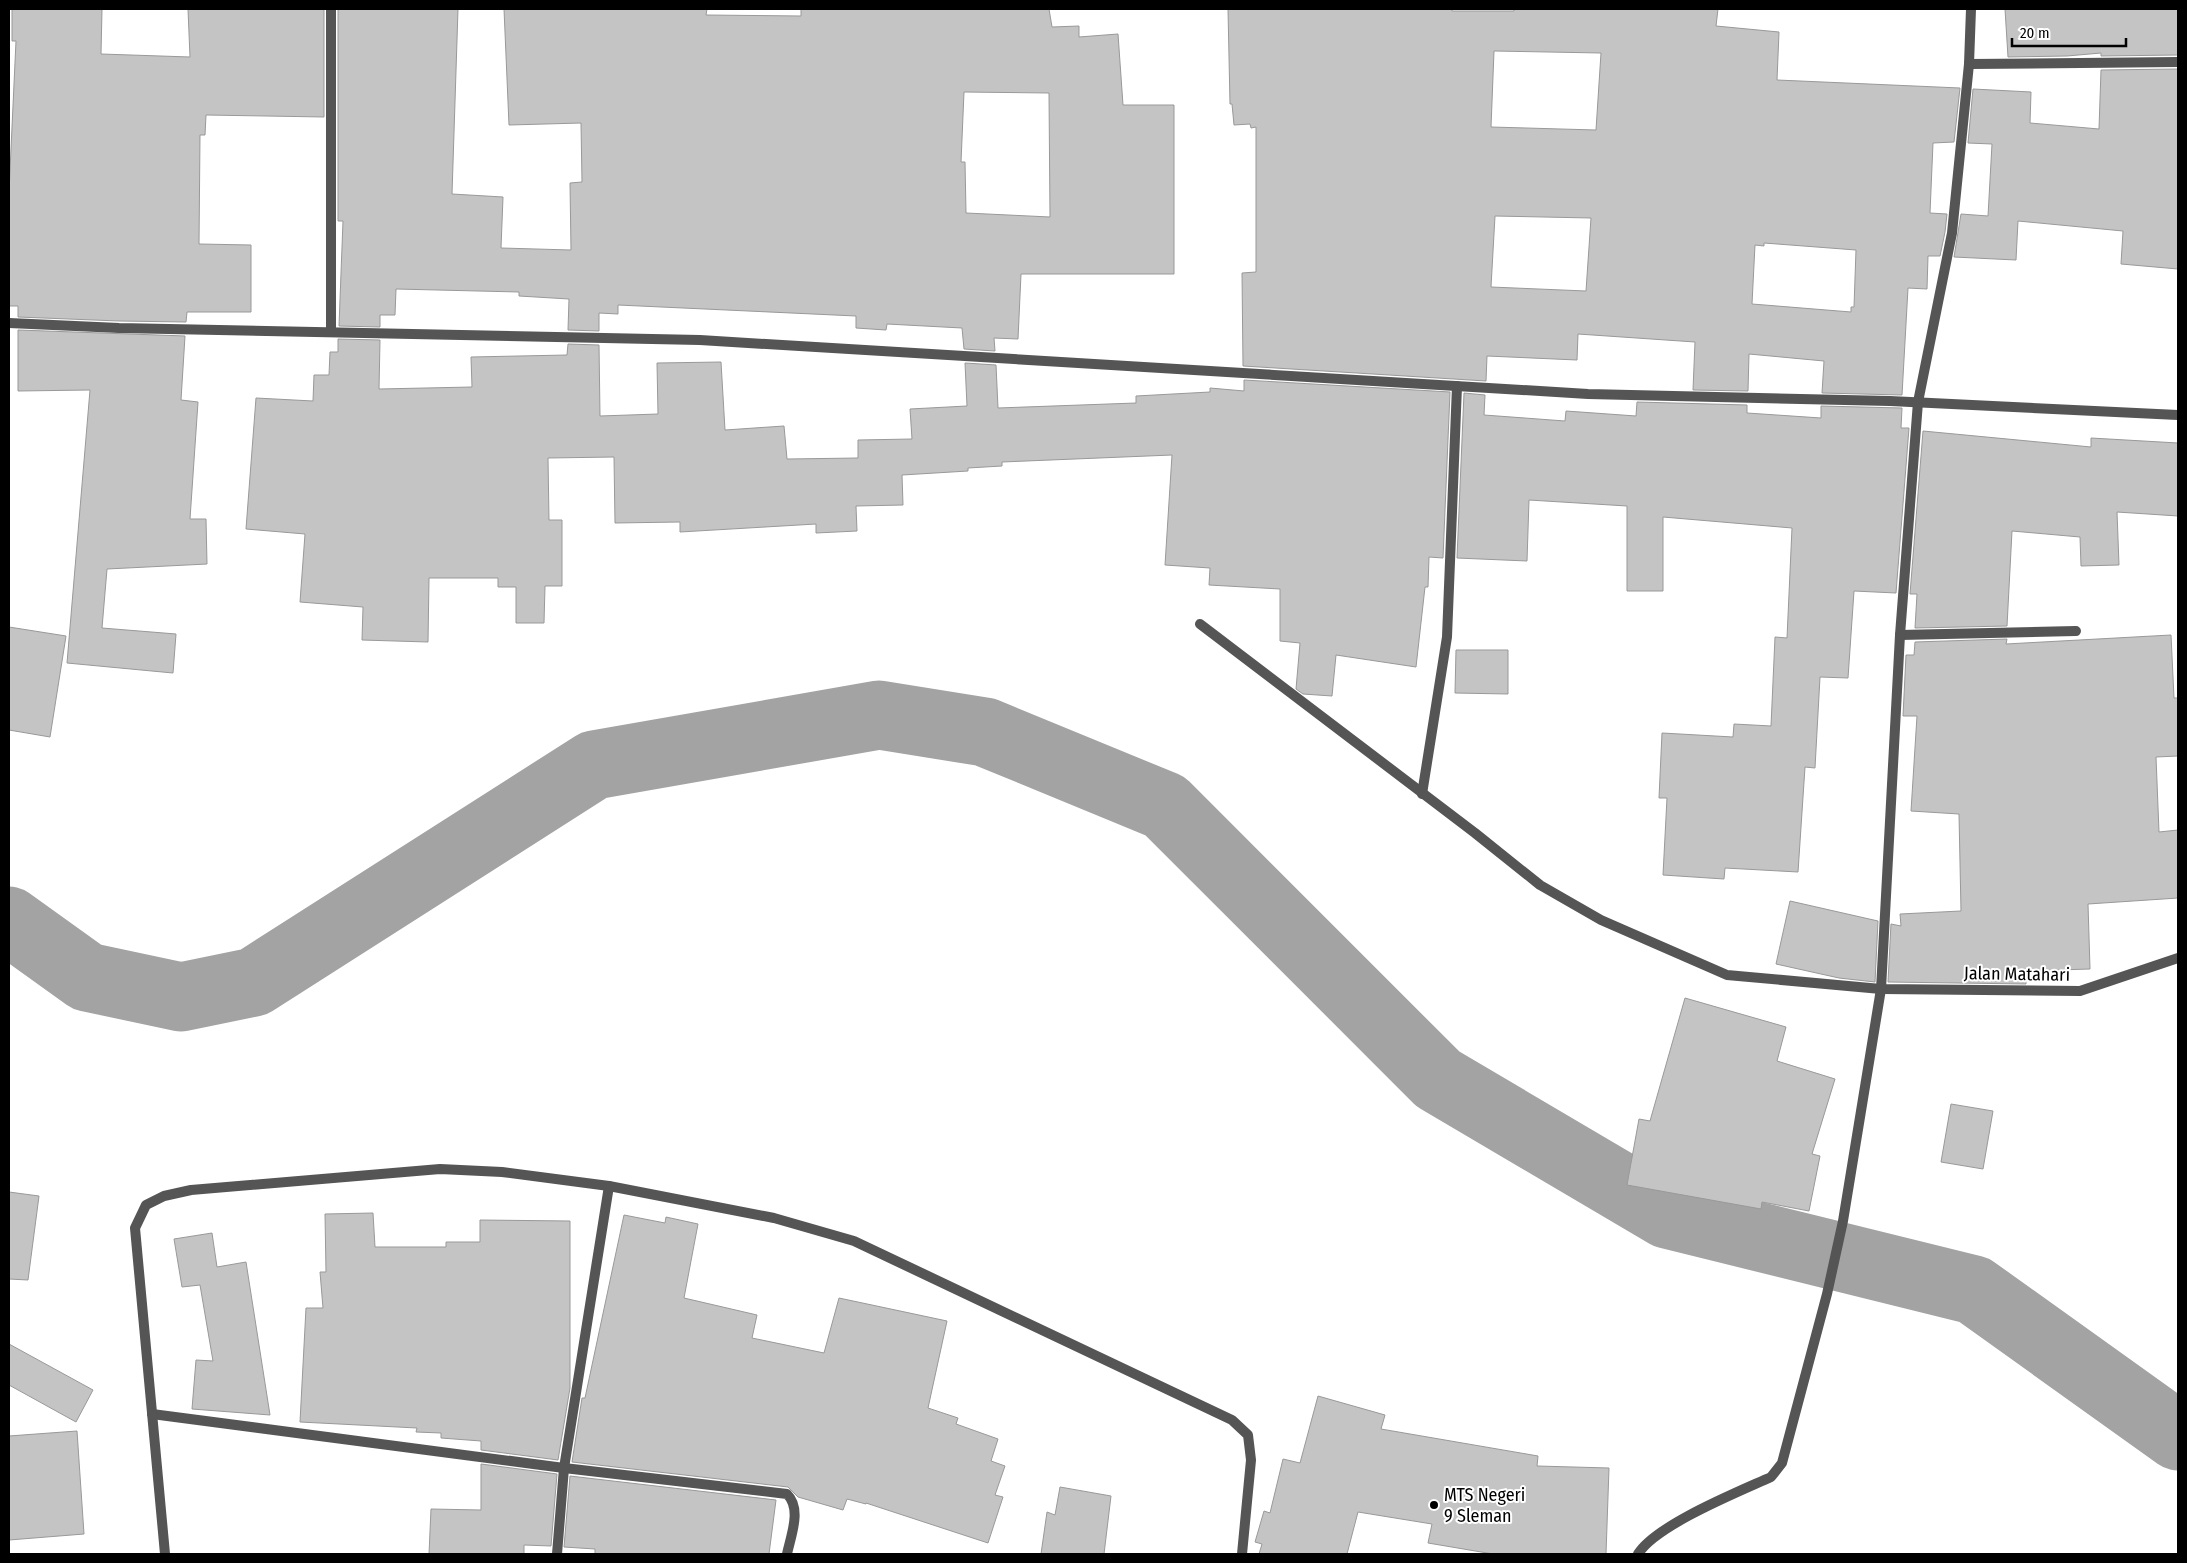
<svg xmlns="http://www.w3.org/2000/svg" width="2187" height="1563" viewBox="0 0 2187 1563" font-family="'Fira Sans Condensed',sans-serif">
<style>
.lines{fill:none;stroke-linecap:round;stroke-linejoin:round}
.river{stroke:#a3a3a3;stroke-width:69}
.building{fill:#c4c4c4;stroke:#999;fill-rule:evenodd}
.street{stroke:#555;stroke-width:10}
.poi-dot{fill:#000;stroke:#fff;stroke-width:2}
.labels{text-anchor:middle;stroke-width:4;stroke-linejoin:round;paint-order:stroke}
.street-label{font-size:18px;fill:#000;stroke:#fff}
.poi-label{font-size:18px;fill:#000;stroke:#fff;text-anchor:start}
</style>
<rect width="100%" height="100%" fill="#fff"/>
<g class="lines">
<!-- river -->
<path class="river" d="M9,921L87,977L181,997L254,982L594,765L879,715L985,732L1165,806L1438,1079L1667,1214L1974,1290L2178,1436"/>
</g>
<!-- building -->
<g class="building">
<path d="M12,9H102L101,54L190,57L188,9H324V117L206,115L205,135H200L199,244L251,245V312H187L186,322L119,321L18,317V306H9V192L16,41H12Z"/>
<path d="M338,9H458L452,194L503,197L501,248L571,250L570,183L582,182L581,123L509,125L504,9H707L706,15L801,16V9H1049L1052,27L1079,26V37L1118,34L1123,105H1174V274H1021L1018,339L994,338L995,351L964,349L962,328L887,324L886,330L856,328V316L618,305V314L599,313V331L568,330L569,299L519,296V292L396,289L395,315H380V327L339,326L343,221H338ZM964,92L1049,93L1050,217L966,213L965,162H961Z"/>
<path d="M1228,9H1452V11H1514V9H1718L1716,26L1779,32L1777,80L1960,88L1954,142L1933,143L1930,213L1947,214L1945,232L1940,256H1928L1927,289L1908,288L1902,395L1822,393L1824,361L1749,354L1748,391L1693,390L1695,342L1578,334L1577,360L1487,356L1486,381L1243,366L1242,273L1256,272V127L1251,128L1250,124L1234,125L1232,104H1230ZM1494,51L1601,53L1596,130L1491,127ZM1495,216L1591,218L1586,291L1491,287ZM1764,243L1856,250L1854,307H1851V312L1752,304L1755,245L1764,246Z"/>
<path d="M2005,9H2178V55L2101,56V53L2067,56L2008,57Z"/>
<path d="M2178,69V269L2121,264L2123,231L2018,221L2016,260L1954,257L1961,214L1988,216L1992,144L1968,143L1973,89L2031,92L2030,123L2099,129L2101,70Z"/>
<path d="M18,330L185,336L181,400L198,402L190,519H206L207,564L107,569L102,628L176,634L173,673L67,663L90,390L18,391Z"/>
<path d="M338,339L380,340L379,389L472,387L471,357L567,355L568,344L599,345L600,416L658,414L657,363L721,362L725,430L784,426L787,459L858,458V440L912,439L910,409L967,406L965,363L996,365L998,408L1136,403V396L1210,392V388L1244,391V380L1450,392L1443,558L1429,557L1428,587H1425L1416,667L1336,655L1332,696L1303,694L1296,689L1300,643L1280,641V589L1209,585L1210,568L1165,565L1172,455L1002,462V466L968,468V471L902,475L903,505L856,506L857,531L816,533V524L680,532V522L615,523L614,457L548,458L549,520H562V586H545L544,623H516V587H498V578H429L428,642L362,640L363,607L300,602L305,534L246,529L256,398L313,401L314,375H329L330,352H338Z"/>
<path d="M1464,393L1485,395L1484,415L1565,421L1566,411L1636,416L1637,402L1747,405V413L1821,418V406L1902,408L1901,428H1909L1896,593L1854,591L1848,678L1820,677L1815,768L1805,767L1798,872L1725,868L1724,879L1663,875L1667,798H1659L1662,733L1733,737L1734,724L1771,726L1775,637L1787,638L1792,528L1663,517V591H1627V506L1529,500L1527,561L1457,558Z"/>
<path d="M1923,431L2091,447V438L2178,443V516L2117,512L2119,565L2081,566L2080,537L2012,531L2007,626L1915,628L1917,594H1910Z"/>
<path d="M9,627L66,636L50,737L9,730Z"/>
<path d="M2171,635L2174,698H2178V756L2156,757L2159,832L2178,830V898L2088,904L2090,969L2026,971V984L1888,982L1891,924L1901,926L1900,914L1961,911L1959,814L1911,811L1917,716H1903L1906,655H1914L1915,642L2007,639L2006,644Z"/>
<path d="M1456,650H1508V694L1455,693Z"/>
<path d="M1790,901L1878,921L1875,982L1839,978L1776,964Z"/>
<path d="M1685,998L1786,1027L1777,1061L1835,1079L1812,1154L1820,1156L1809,1211L1762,1202L1761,1209L1627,1185L1639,1119L1650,1121Z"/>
<path d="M1951,1104L1993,1111L1983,1169L1941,1162Z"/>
<path d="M9,1192L39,1196L28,1280L9,1279Z"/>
<path d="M373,1213L375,1247H446V1242H480V1220L570,1221V1388L558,1460L481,1450V1441L441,1438V1433L416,1432L417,1428L300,1422L306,1308H323L320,1272H326L325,1214Z"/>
<path d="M624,1215L665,1223L666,1217L698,1224L684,1298L757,1315L752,1338L824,1353L839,1298L947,1321L928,1408L958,1418L956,1424L998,1439L991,1461L1005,1466L995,1495L1003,1497L988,1543L866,1503V1504L847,1499L843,1510L798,1497L788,1487L572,1462L582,1398H585Z"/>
<path d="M212,1233L217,1267L246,1262L270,1415L192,1409L196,1360L213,1361L200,1285L182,1287L174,1239Z"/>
<path d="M9,1344L93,1390L76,1422L9,1385Z"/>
<path d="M1318,1396L1385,1415L1381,1429L1538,1456L1537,1466L1609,1468L1606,1554H1493L1428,1543L1432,1524L1358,1512L1347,1554H1259L1262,1544L1255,1542L1264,1511L1270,1513L1283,1459L1300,1463Z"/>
<path d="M77,1431L84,1534L9,1540V1436Z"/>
<path d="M481,1464L557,1474L551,1546L524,1545V1554H429L431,1509L481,1510Z"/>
<path d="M570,1476L776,1500L769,1554H595V1549L564,1547Z"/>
<path d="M1060,1487L1111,1496L1104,1554H1041L1047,1512L1055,1515Z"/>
</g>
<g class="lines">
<!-- street -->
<g class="street">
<path d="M1969,64L2178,62"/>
<path d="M9,323L119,328L700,340L1588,394L1890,401L2178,415"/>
<path d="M331,331V9"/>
<path d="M1200,624L1475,833L1540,885L1601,920L1727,975L1881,989L2080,991L2178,958"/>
<path d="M1900,635L2076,631"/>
<path d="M1422,794L1447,637L1457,386"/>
<path d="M152,1414L564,1468L787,1494C802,1509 791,1535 787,1554"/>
<path d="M165,1554L135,1228L146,1205L164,1196L191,1190L440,1169L502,1172L609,1186L774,1218L854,1241L1232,1420L1248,1435L1251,1460L1242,1554"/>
<path d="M557,1554L564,1468L609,1186"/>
<path d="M1638,1554C1656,1525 1738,1492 1771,1477L1782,1463L1827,1294L1843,1221L1881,989L1900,635L1918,402L1952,233L1969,64L1971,9"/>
</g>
</g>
<!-- markers -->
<circle class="poi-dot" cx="1434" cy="1505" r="5"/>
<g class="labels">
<!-- street labels -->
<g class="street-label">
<text transform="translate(2017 974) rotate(1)" y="6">Jalan Matahari</text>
</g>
<!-- poi labels -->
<g class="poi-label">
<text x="1444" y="1501">MTS Negeri<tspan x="1444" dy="21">9 Sleman</tspan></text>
</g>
</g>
<!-- border -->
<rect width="2187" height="1563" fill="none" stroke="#000000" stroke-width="20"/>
<!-- scale -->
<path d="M2012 38v8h114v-8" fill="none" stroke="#000000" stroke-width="2.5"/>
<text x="2020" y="38" font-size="15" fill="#000000" stroke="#ffffff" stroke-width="4" paint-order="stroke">20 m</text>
</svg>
